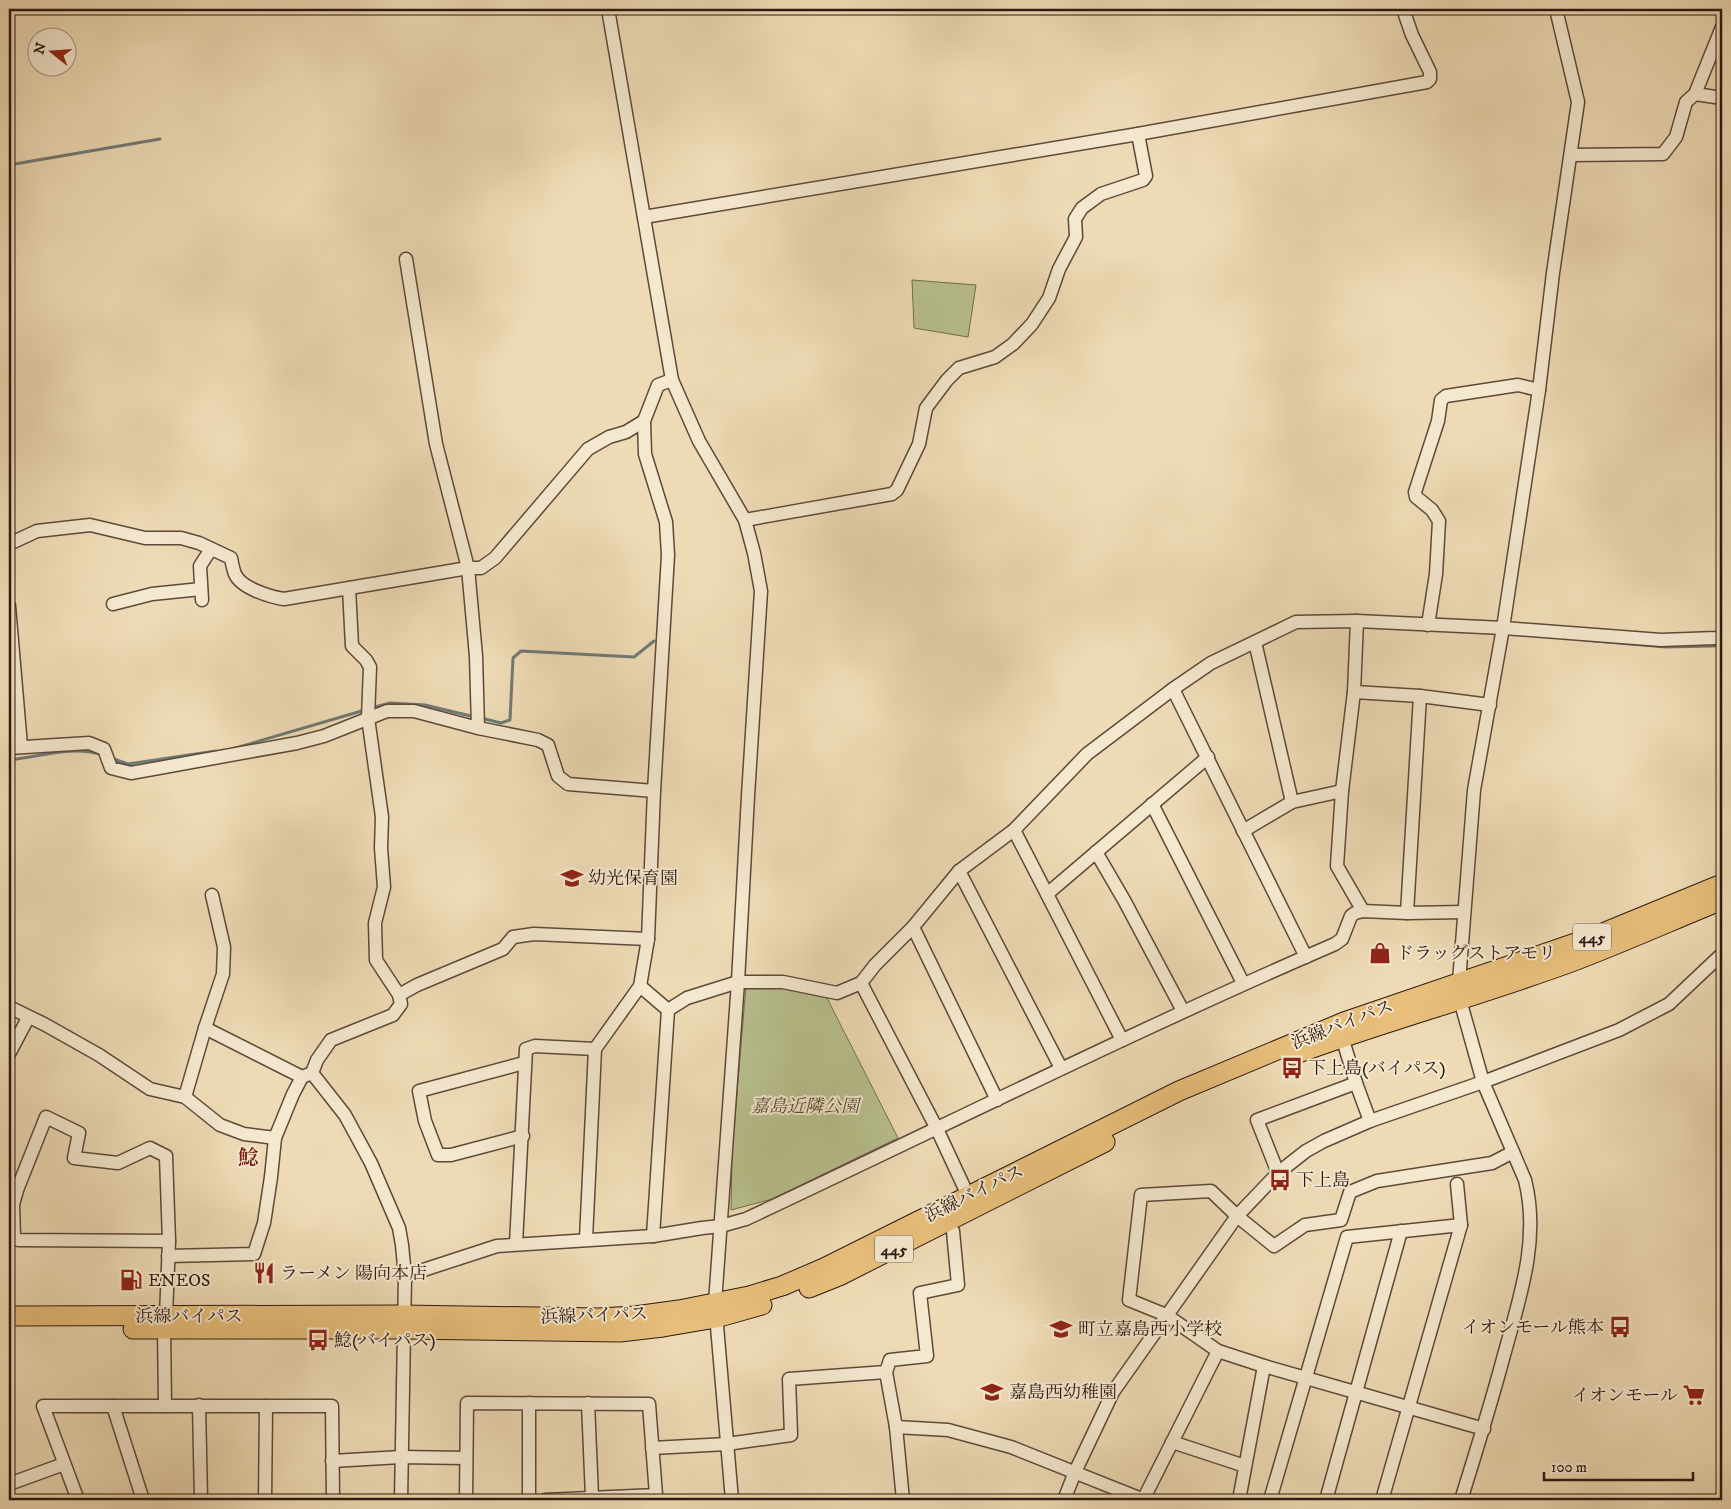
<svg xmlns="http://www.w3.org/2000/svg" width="1731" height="1509" viewBox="0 0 1731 1509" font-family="'IM FELL DW Pica','Noto Serif JP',serif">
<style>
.green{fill:#b8c08e;stroke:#726c50}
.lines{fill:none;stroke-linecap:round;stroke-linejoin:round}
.stream{stroke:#707975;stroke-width:3}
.minor-casing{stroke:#5d493a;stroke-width:15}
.highway-casing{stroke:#2d1811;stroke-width:21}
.minor{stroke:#f4e8cf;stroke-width:12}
.highway{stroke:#e7be7a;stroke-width:19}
.labels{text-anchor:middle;stroke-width:4;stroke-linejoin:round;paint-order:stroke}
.shield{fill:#f4e8cf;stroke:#69564a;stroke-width:1}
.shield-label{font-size:16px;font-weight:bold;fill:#2d1811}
.poi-label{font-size:18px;fill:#2d1811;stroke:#f4e8cf;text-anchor:start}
.street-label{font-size:18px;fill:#2d1811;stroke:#f4e8cf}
.park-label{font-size:18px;font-style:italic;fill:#574a36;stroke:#f4e8cf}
.quarter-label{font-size:20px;font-weight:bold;fill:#7a1f14;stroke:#f4e8cf}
</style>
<rect width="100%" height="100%" fill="#eedbb5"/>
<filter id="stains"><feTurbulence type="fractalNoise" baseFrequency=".004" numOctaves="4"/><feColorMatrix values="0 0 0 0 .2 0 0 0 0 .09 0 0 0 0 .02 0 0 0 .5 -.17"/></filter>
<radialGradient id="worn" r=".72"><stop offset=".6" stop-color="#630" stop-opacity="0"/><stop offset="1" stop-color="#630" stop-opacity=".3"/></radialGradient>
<!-- green -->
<g class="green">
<path d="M912,280L976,285L968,337L914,328Z"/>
<path d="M746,986H782L826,996L898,1138L772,1199L731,1210L732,1153Z"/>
</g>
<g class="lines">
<!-- stream -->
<g class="stream">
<path d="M9,165L160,139"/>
<path d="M1584,640L1666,647L1714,646L1722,643"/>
<path d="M371,708L390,703L425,705L475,717"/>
<path d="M481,718L501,723L510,720L513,658L521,651L634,657L654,641"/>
<path d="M232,749L365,710"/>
<path d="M111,758L128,764L216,751"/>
<path d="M9,760C39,757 73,745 103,755"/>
</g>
<!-- minor casing -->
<g class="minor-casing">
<g id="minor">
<path d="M608,9L672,380L699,441L745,520L754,553L761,591L748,796L738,982L715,1303L732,1500"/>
<path d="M1695,94L1722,98"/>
<path d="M1571,155L1663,154L1676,137L1686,102L1695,94L1722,27"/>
<path d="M644,217L1138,134L1427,82L1430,79V72L1412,35L1403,9"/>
<path d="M406,259L436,444L468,568L476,656L478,728"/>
<path d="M745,520L892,494L897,490L919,444L926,408L947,380L959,368L995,357L1013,344L1032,324L1049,298L1059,269L1076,237L1075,219L1082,208L1101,194L1143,180L1146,176L1138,134"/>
<path d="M9,544L37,531L90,525L145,538H181L199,543L231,558C232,563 233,569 235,574C241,588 270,597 284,599L468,568H481L495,558L588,449L609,437L626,432L644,421"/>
<path d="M202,600L200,566L211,549"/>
<path d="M113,604L152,594L201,589"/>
<path d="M9,606L21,746"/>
<path d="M1357,621L1354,692L1342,791L1337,866L1363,911"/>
<path d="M1428,625L1436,574L1439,521L1432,510L1416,497L1415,492L1438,421L1441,400L1446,396L1518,385L1539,390"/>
<path d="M1255,642L1292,802"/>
<path d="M1173,689L1306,957"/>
<path d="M1354,692L1420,696L1490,705"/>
<path d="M9,748L89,743L104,749L111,768L131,773L297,743L324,736L387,711H414L478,728L538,740L548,745L558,776L568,784L654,791"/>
<path d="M1152,804L1243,983"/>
<path d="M1014,830L1122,1040"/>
<path d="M1243,831L1292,802L1342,791"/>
<path d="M1096,852L1124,900L1183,1011"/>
<path d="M959,871L1061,1068"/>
<path d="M1047,894L1208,757"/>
<path d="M1407,913L1420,696"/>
<path d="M913,927L997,1100"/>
<path d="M861,983L937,1129L971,1202"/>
<path d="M640,986L668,1010"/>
<path d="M399,995L417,985L503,949L513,937L534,934L648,939"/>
<path d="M9,1007L44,1024L99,1055L150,1089L185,1097L220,1125L244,1134L275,1138"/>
<path d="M668,1010L687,998L738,982H783L837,993L861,983L875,965L913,927L959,871L1014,830L1087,754L1173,689L1211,663L1296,622L1357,621L1503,628L1661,640L1716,638L1722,637"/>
<path d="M205,1028L302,1077"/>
<path d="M1343,1030L1342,1037L1356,1083L1370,1121"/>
<path d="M9,1054L28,1018"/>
<path d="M312,1073L345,1115L371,1163L399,1228L402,1245L405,1276L401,1500"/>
<path d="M185,1097L205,1028L223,974L224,947L212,895"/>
<path d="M523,1136L451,1155H438L425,1121L419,1091L524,1063"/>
<path d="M1278,1173L1257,1120L1356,1083"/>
<path d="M9,1188L17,1190L46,1117L79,1133L74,1158L118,1163L150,1148L166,1156L169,1241L166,1316"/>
<path d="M17,1190L13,1205L14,1237L18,1240L169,1241"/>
<path d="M653,1236L668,1010"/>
<path d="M586,1239L595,1049L640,986L648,939L654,791L668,555L666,522L645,454L644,421L658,385L672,380"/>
<path d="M516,1244L526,1049L535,1046L595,1049"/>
<path d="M168,1256L254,1254L264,1223L271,1177L275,1138L293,1094L302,1077L312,1073L317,1060L331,1040L393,1015L401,1004L399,995L376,960L375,923L384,887L381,848L382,817L368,718L370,667L366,660L352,646L349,588"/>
<path d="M405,1276L497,1246L653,1236L702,1228L721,1226L746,1219C942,1127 1136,1030 1335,944L1342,939L1351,916L1355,913L1363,911L1407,913L1464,912"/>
<path d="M164,1329L165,1406"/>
<path d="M529,1403V1500"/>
<path d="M588,1403L592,1497"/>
<path d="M199,1405L201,1500"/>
<path d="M113,1406L143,1500"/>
<path d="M896,1427L948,1430L1011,1447L1144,1500"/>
<path d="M1484,1429L1264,1366L1218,1351L1166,1315L1129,1300L1141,1195L1211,1191L1237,1216L1274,1246L1305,1225L1341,1220L1350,1192L1377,1181L1492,1163L1513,1152"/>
<path d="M1172,1442L1245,1466"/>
<path d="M652,1448L727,1444L791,1435L789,1379L886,1372"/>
<path d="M332,1461L401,1457L466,1458"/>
<path d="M9,1484L64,1464"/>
<path d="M78,1500L43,1406H332L333,1500"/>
<path d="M265,1500L266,1406"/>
<path d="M466,1500L467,1403L649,1404L656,1495L545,1500"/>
<path d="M903,1500L896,1427L886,1372L890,1360L927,1356L920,1293L958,1285L953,1231"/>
<path d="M1064,1500L1075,1472L1113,1392L1237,1216L1278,1173L1306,1151L1324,1141L1370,1121L1483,1082L1619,1030L1669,1004L1722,954"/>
<path d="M1143,1500L1218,1351"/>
<path d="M1239,1500L1264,1366"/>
<path d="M1270,1500L1347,1237L1461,1225"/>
<path d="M1326,1500L1401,1231"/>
<path d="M1382,1500L1461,1225L1457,1184"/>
<path d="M1461,1500C1476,1452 1491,1404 1504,1355C1520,1297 1540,1239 1525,1180L1483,1082L1460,1000L1459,982L1474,790L1503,628L1539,390L1553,273L1578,102L1556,9"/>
</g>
</g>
<!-- highway casing -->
<g class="highway-casing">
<g id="highway">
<path d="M1293,1055C1386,1021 1482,995 1574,961C1624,942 1673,920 1722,900"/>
<path d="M809,1288L839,1276L1105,1142"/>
<path d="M9,1316L403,1315L598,1318L635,1316L679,1310L749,1296L782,1286L824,1268L1179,1091L1344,1022L1593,937L1722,884"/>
<path d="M133,1329H403L620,1332L663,1327L716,1318L762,1305"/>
</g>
</g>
<!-- minor -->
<use href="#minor" class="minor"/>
<!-- highway -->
<use href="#highway" class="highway"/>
</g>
<!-- icons -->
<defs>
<g id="school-bare" transform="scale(1.725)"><path d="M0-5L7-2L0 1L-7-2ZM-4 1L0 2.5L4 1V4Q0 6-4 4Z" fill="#8f2418" stroke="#f4e8cf" stroke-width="2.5" paint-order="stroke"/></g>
<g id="shop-bare" transform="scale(1.725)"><path d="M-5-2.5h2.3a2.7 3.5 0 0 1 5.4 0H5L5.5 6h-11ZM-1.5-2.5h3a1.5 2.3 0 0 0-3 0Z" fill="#8f2418" stroke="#f4e8cf" stroke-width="2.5" paint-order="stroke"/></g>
<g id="bus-bare" transform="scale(1.725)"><path d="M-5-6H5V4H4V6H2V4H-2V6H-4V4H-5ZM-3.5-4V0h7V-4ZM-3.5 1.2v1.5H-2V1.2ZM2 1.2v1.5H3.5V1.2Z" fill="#8f2418" stroke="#f4e8cf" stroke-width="2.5" paint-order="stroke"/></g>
<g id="restaurant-bare" transform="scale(1.725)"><path d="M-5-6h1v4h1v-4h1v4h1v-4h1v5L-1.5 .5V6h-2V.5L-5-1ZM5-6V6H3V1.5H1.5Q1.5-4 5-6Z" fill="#8f2418" stroke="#f4e8cf" stroke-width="2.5" paint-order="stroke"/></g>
<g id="fuel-bare" transform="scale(1.725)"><path d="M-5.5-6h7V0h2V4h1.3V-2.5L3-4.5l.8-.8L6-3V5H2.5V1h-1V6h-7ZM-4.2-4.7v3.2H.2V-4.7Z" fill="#8f2418" stroke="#f4e8cf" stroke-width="2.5" paint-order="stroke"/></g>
<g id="supermarket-bare" transform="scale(1.725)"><path d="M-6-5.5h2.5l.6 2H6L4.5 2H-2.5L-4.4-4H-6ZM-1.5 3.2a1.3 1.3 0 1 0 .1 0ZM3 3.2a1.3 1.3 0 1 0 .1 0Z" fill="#8f2418" stroke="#f4e8cf" stroke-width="2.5" paint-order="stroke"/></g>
</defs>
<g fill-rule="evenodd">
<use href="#school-bare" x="572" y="878"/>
<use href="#shop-bare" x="1380" y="953"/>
<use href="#bus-bare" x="1292" y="1068"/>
<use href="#bus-bare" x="1280" y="1180"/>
<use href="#restaurant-bare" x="264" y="1273"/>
<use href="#fuel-bare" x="131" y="1280"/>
<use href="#bus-bare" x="1620" y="1327"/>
<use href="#school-bare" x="1061" y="1329"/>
<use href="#bus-bare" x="318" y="1340"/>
<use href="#school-bare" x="992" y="1392"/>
<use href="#supermarket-bare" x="1694" y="1395"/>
</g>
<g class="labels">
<!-- shield labels -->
<g class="shield">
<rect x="1573" y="923.5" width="38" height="27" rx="4"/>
<rect x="875" y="1235.5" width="38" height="27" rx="4"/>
</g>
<g class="shield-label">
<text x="1592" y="943">445</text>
<text x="894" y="1255">445</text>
</g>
<!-- poi labels -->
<g class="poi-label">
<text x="588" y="884">幼光保育園</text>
<text x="1396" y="959">ドラッグストアモリ</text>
<text x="1308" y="1074">下上島(バイパス)</text>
<text x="1296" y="1186">下上島</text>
<text x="280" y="1279">ラーメン 陽向本店</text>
<text x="148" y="1286">ENEOS</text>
<text x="1604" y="1333" text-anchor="end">イオンモール熊本</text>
<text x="1078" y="1335">町立嘉島西小学校</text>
<text x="334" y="1346">鯰(バイパス)</text>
<text x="1009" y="1398">嘉島西幼稚園</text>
<text x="1678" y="1401" text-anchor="end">イオンモール</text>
</g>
<!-- street labels -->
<g class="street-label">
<text transform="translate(1342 1024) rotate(-21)" y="6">浜線バイパス</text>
<text transform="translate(974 1193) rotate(-26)" y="6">浜線バイパス</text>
<text transform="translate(594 1315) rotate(-2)" y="6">浜線バイパス</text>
<text x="189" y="1322">浜線バイパス</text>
</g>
<!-- park labels -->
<g class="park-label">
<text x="805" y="1112">嘉島近隣公園</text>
</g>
<!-- quarter labels -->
<g class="quarter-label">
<text x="248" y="1164">鯰</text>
</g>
</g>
<!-- margin -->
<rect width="1731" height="1509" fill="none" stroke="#eedbb5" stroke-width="30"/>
<rect x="10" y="10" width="1711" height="1489" fill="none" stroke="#2d1811" stroke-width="2.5"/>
<rect x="15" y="15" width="1701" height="1479" fill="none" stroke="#2d1811"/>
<!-- north arrow -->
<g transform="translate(52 52) rotate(287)"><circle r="24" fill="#f4e8cf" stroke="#a49583"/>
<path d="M0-4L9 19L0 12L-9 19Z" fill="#8f2418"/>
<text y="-8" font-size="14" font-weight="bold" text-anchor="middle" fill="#2d1811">N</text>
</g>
<!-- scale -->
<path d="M1544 1472v8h149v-8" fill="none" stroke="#2d1811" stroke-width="2.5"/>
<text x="1551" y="1472" font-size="15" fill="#2d1811" stroke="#f4e8cf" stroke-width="4" paint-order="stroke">100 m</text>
<rect width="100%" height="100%" filter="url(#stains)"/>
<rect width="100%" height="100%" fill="url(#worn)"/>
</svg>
